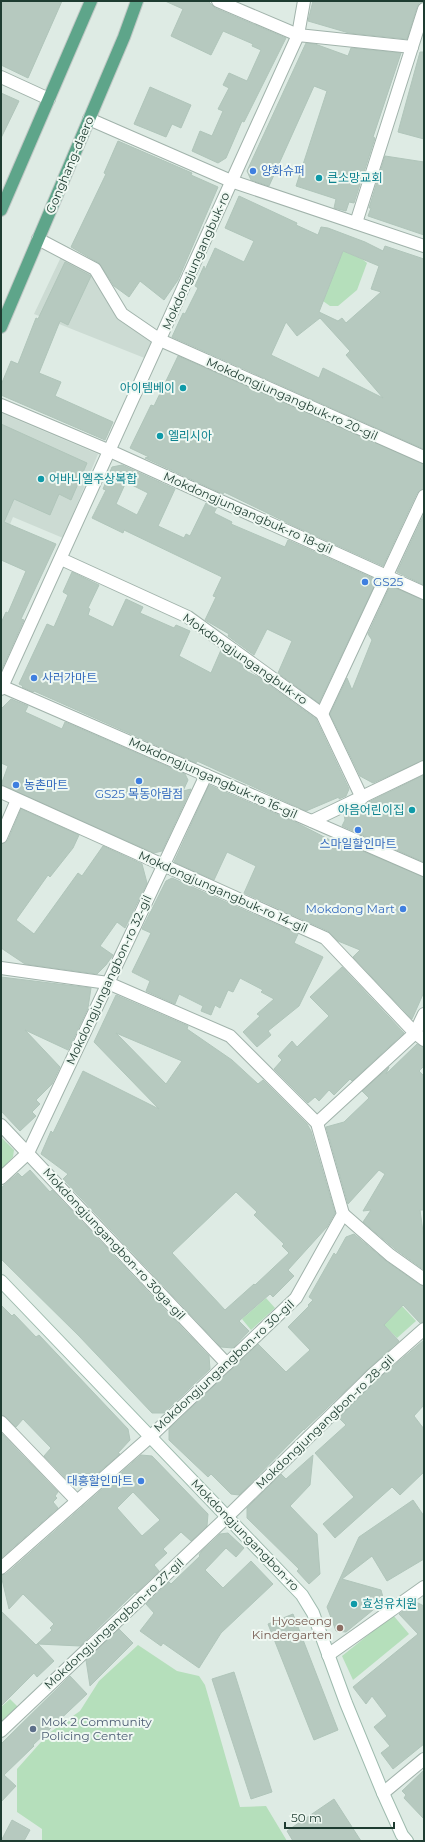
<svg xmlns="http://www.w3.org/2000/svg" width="425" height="1842" viewBox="0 0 425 1842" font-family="Montserrat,'Noto Sans KR',sans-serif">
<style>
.built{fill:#ccdbd3}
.green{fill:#b5dfbb}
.building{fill:#b6c9bf;stroke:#b0c5ba;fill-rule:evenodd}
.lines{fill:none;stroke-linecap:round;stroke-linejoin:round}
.street-casing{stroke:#a1b3ab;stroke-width:14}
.secondary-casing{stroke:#9ebbae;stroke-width:14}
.primary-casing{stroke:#c0c8c5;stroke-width:14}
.street{stroke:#fff;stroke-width:12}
.secondary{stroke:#fff;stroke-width:12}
.primary{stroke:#5ea58a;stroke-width:12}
.shop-dot{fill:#3f7fe0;stroke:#eff8f2;stroke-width:1.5}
.culture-dot{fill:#0f9aa8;stroke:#eff8f2;stroke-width:1.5}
.education-dot{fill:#8d6e63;stroke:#eff8f2;stroke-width:1.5}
.service-dot{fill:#5c6f8a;stroke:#eff8f2;stroke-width:1.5}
.labels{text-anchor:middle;stroke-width:4;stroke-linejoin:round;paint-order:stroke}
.street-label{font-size:12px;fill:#1e3c31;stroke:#eff8f2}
.shop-label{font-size:12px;fill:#366cbe;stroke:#eff8f2;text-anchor:start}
.culture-label{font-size:12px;fill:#0d838f;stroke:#eff8f2;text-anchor:start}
.education-label{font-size:12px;fill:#785e54;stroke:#eff8f2;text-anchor:end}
.service-label{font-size:12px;fill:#4e5e75;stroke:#eff8f2;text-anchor:start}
</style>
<rect width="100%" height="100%" fill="#deebe4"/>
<!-- built -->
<g class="built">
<path d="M61,257L93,271L118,315L155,342L147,359L34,314Z"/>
<path d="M1,413L98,454L63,538L13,517L1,546Z"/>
</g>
<!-- green -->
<g class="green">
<path d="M343,251L362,259L367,263L357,290L338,306H330L323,301Z"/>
<path d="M1,1137L14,1150L13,1157L1,1170Z"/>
<path d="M266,1298L275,1308L251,1330L242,1319Z"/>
<path d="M402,1306L416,1321L397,1338L384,1325Z"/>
<path d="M393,1615L409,1634L353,1680L342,1656Z"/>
<path d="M138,1645L177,1671L199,1676L205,1685L240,1807L266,1806L287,1841H42V1829L17,1812V1769L49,1733L80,1711L99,1681Z"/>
<path d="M10,1699L18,1707L1,1723V1707Z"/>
</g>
<!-- building -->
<g class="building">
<path d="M1,1H62L28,78L1,65Z"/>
<path d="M165,1H208L215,8L286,38L244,122L242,121L226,158L218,163L192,151L200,131L212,136L223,111L218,109L229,88L223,85L229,73L247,81L261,50L252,46L253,44L223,31L211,55L171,36L183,9Z"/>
<path d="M313,1H424V2L419,3L417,7L407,39L349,33L308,21Z"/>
<path d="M306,43L315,44L348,56L351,48L401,53L373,137L375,138L354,203L349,202L346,211L334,208L336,199L296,186L327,91L314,86L269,186L251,180L247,171Z"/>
<path d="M420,52H424V139L398,132Z"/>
<path d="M150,87L191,105L181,128L172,124L166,137L134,124Z"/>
<path d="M1,93L19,101L1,138Z"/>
<path d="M118,141L192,173L191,175L218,187L178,280L164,300L140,281L129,297L114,286L99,263L71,247L106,174L104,173Z"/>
<path d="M385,156L424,162V235L368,216L371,208H369Z"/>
<path d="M239,196L297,223L296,225L318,235L321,227L328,228L365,242L383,251L385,246L424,259V449L172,337L183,313L185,314L198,288L195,286L204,266L205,270L215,248L244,262L254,241L225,228ZM343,251L379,266L371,289L381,292L346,323L342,318L338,321L319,312ZM320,318L350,351L346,355L383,398L323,368L319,378L271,355L286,322L297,336Z"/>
<path d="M65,262L91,276L68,325L60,321L39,373L61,382L55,396L113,422L105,440L1,395V385L11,361L18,364L36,318L38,319Z"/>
<path d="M178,356L424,464V489L417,493L383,566L294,526L224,492L223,494L145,458L149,457L130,448L151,405L154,406Z"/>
<path d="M1,424L87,463L71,500L59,494L50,515L14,499L4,522L56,544L21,619L24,620L1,671V623L6,612L8,613L26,571L1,560Z"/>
<path d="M122,465L175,489L158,526L184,538L186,534L190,536L206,503L217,507L214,513L232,522L231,524L285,547L288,540L377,580L319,703L278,673L292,641L267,629L254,655L228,636L229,634L205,620L216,597L213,596L222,577L124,530L123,533L92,518L106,490L103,489L112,467ZM126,482L148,493L137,515L116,504Z"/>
<path d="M424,514V585L397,572Z"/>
<path d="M72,572L99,585L88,608L90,609L88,615L113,627L126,599L143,607L140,613L174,628L176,625L190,631L179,656L211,673L221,650L247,669L246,671L258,677L316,719L349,789L346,796L339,799V797L306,811L197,761L196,763L34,691L33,692L22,687L23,686L19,684L47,624L54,627L68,595L63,592Z"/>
<path d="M390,586L424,600V760L373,783L360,776L330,714L347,678L352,690L372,640L368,634Z"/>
<path d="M11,699L28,706L25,712L62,729L65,722L185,774L188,780L183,791L191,789L162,851L154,853L1,785L8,766L1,763V709Z"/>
<path d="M424,775V862L342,826L345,820L344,814Z"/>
<path d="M209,785L297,823L330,840L331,838L336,840L424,877V992L412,1019L353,957L360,950L338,941L328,931L244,893L256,866L227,852L214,880L174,862Z"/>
<path d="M21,809L79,835L73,848L50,877L48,875L16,920L34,934L78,873L82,876L103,846L142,864L147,883L125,928L117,922L100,946L113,955L106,965L97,974L25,964L1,948V844L8,840Z"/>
<path d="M172,878L298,934L294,943L323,957L299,1006L268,1031L271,1035L257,1047L243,1032L260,1016L257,1014L274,999L261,992L263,990L240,978L233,992L228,990L220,1008L215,1005L211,1015L201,1011L203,1006L179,994L175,1004L146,991L150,981L132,972L151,933L142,929L166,881Z"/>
<path d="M342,967L404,1033L352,1081L350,1079L334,1095L329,1090L319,1101L315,1097L308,1103L274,1069L282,1060L278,1056L292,1041L297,1047L329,1016L310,997Z"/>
<path d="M1,977L91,988L88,1008L68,1050L25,1030L60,1067L52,1084L36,1100L40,1104L32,1112L36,1116L20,1131L1,1111Z"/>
<path d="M116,995L188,1026L187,1029L232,1060L258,1084L263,1080L307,1124L311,1131L335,1213L327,1227L288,1270L294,1276L273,1297L270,1294L239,1321L249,1331L233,1348L221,1347L63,1179L68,1174L41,1154L51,1131L53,1133L83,1071L159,1109L94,1042ZM116,1033L182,1061L166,1084ZM236,1192L257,1212L254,1215L284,1244L282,1246L289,1253L255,1285L254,1284L225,1310L172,1253Z"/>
<path d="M417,1044L424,1047V1066L419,1071L424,1076V1210H420L424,1239V1270L395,1249L363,1222L371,1210L363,1211L385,1174L379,1170L348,1204L326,1127L344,1122L369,1098L362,1091L389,1067L386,1074Z"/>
<path d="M30,1170L50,1192L52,1190L209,1356L210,1369L164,1413H152L79,1336L1,1259V1188L18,1173L22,1177Z"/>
<path d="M354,1234L386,1261L420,1285L424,1286V1322L420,1323L403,1305L384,1325L399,1341L367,1370L304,1430V1429L239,1495L231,1494L211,1474L208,1477L169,1440V1429L258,1344L286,1372L310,1350L288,1327L309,1306L308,1305L313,1300L309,1297L334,1253L336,1255L346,1237Z"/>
<path d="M1,1305L12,1316L14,1314L36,1337L39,1335L128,1429L130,1440L118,1453L120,1454L86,1483L71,1484L44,1456L51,1448L23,1419L16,1427L6,1417L1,1415Z"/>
<path d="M424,1340V1405L414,1416L424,1429V1472L400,1495L392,1487L335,1538L323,1524L354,1497L315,1453L346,1425L339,1418L377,1380Z"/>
<path d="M1,1433L58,1492L55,1496L57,1498L53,1502L58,1508L1,1558Z"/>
<path d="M141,1455L152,1456L208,1514L207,1526L191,1541L181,1532L163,1549L167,1553L154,1565L159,1571L136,1593L135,1592L80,1646L38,1644L54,1661L37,1677L34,1673L1,1706V1611L36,1645L52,1630L50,1628L54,1624L23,1594L9,1609L1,1575L6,1574ZM133,1492L160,1520L142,1536L117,1508Z"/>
<path d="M313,1455L310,1485L290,1506L317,1534L320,1574L309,1584L297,1571L299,1569L247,1518V1508L281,1474L286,1479Z"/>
<path d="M413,1500L424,1516V1559L387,1581L372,1556L342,1579L381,1590L384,1601L346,1632L336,1631L327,1607L359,1537Z"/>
<path d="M228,1533L244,1548L236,1557L226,1548L205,1570L223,1588L251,1561L273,1584L221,1633L199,1668L163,1643L161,1646L140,1631L154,1613L146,1604L169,1582L171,1584L200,1556L199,1555L201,1552L220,1534Z"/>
<path d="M416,1602L424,1606V1744L393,1769L381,1753L390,1746L374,1727L387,1716L372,1696L366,1704L353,1687L418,1634L399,1614Z"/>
<path d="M293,1614L338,1730L314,1740L268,1624Z"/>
<path d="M119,1629L133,1643L90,1686L86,1660Z"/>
<path d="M234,1672L272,1792L251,1799L212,1679Z"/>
<path d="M70,1676L87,1694L33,1745L34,1746L4,1775L16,1786L1,1802V1744Z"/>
<path d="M424,1770V1819L404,1798L406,1795L402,1791Z"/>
<path d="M334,1799L361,1841H293L287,1831Z"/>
<path d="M12,1820L30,1830L24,1841H1Z"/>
</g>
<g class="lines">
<!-- street casing -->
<g class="street-casing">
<g id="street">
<path d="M218,1L298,35L412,47"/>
<path d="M1,77L49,99"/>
<path d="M89,119L231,181L424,246"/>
<path d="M356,223L424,9"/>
<path d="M38,239L95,269L122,314L160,340L424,457"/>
<path d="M1,405L110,451L424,593"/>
<path d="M61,559L188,617L322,714L362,798"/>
<path d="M1,686L424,870"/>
<path d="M1,689L298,35L304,1"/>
<path d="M322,714L424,496"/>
<path d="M1,792L325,938L415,1033L424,1040"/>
<path d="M312,821L424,767"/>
<path d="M1,837L17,800"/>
<path d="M1,968L108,983L230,1036L317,1123L343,1214L296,1298L150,1437L1,1568"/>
<path d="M317,1123L415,1033L424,1014"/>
<path d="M1,1125L227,1364"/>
<path d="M1,1178L28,1153L206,775"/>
<path d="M343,1214L390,1255L424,1279"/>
<path d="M1,1422L77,1501"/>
<path d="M328,1655L424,1587"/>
<path d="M1,1731L228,1516L372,1375L424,1329"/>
<path d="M383,1793L424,1759"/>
</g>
</g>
<!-- secondary casing -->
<g class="secondary-casing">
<path id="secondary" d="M1,1281L302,1595L313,1613L346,1703L383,1793L402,1835L407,1841"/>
</g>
<!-- primary casing -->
<g class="primary-casing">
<g id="primary">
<path d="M1,210L91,1"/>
<path d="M1,327L124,37L137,1"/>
</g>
</g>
<!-- street -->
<use href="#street" class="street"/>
<!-- secondary -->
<use href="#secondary" class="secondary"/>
<!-- primary -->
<use href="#primary" class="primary"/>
</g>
<!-- markers -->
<g class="shop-dot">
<circle cx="253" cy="171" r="4"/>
<circle cx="365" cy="582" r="4"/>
<circle cx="34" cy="678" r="4"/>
<circle cx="139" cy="781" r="4"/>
<circle cx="16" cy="785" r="4"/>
<circle cx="358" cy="830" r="4"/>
<circle cx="403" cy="909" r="4"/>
<circle cx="141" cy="1481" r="4"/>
</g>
<g class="culture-dot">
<circle cx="319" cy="178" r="4"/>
<circle cx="183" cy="388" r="4"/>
<circle cx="160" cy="436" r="4"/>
<circle cx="41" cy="479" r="4"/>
<circle cx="412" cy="810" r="4"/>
<circle cx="354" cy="1604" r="4"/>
</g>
<circle class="education-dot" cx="340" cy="1628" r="4"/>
<circle class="service-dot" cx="33" cy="1729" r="4"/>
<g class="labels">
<!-- street labels -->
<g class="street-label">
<text transform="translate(70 165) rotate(-67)" y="4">Gonghang-daero</text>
<text transform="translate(196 261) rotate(-66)" y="4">Mokdongjungangbuk-ro</text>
<text transform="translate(292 399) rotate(24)" y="4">Mokdongjungangbuk-ro 20-gil</text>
<text transform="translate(248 513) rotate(24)" y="4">Mokdongjungangbuk-ro 18-gil</text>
<text transform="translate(245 659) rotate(35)" y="4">Mokdongjungangbuk-ro</text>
<text transform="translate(213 778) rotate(24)" y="4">Mokdongjungangbuk-ro 16-gil</text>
<text transform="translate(223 892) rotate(24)" y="4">Mokdongjungangbuk-ro 14-gil</text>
<text transform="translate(109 980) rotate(-65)" y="4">Mokdongjungangbon-ro 32-gil</text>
<text transform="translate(114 1244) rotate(47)" y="4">Mokdongjungangbon-ro 30ga-gil</text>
<text transform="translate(224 1366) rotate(-43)" y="4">Mokdongjungangbon-ro 30-gil</text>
<text transform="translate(325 1422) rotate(-44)" y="4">Mokdongjungangbon-ro 28-gil</text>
<text transform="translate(245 1535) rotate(46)" y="4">Mokdongjungangbon-ro</text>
<text transform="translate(114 1624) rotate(-43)" y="4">Mokdongjungangbon-ro 27-gil</text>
</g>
<!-- shop labels -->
<g class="shop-label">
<text x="261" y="175">양화슈퍼</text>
<text x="373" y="586">GS25</text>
<text x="42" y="682">사러가마트</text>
<text x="24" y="789">농촌마트</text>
<text x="139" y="798" text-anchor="middle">GS25 목동아람점</text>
<text x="358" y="848" text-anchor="middle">스마일할인마트</text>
<text x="395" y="913" text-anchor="end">Mokdong Mart</text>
<text x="133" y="1485" text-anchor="end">대흥할인마트</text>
</g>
<!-- culture labels -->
<g class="culture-label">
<text x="327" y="182">큰소망교회</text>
<text x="175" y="392" text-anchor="end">아이템베이</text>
<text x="168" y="440">엘리시아</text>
<text x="49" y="483">어바니엘주상복합</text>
<text x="404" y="814" text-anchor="end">아음어린이집</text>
<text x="362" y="1608">효성유치원</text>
</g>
<!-- education labels -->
<g class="education-label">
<text x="332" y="1625">Hyoseong<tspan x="332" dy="14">Kindergarten</tspan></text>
</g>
<!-- service labels -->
<g class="service-label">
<text x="41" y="1726">Mok 2 Community<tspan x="41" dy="14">Policing Center</tspan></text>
</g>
</g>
<!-- border -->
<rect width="425" height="1842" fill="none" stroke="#1e3c31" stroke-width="4"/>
<!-- scale -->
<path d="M285 1822v6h109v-6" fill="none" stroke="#1e3c31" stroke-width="2"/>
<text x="291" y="1822" font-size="12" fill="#1e3c31" stroke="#eff8f2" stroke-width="3" paint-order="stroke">50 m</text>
</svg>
